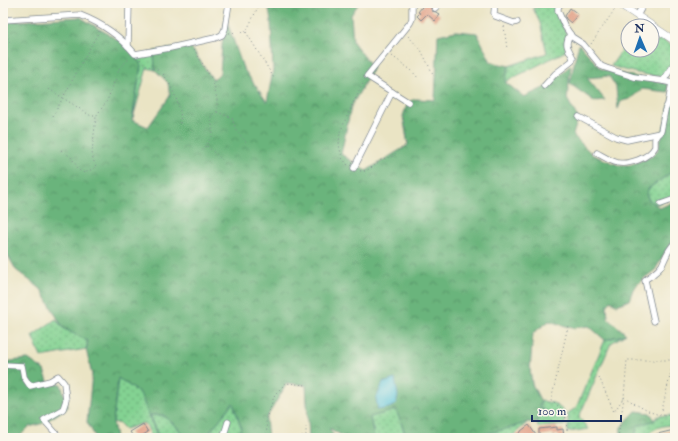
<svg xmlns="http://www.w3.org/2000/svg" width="678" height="441" viewBox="0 0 678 441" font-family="'IM FELL Double Pica',serif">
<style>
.grass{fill:url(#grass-dots);stroke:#4f8078}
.forest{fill:url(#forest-crowns);stroke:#42726d}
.water{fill:#5cc4d9;stroke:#3c7a9c}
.building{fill:#e09d83}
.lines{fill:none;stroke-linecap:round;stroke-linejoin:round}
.minor-casing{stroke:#828a91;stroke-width:7}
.major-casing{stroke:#828a91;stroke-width:8}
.path{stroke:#828a91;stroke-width:1;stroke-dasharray:1 3;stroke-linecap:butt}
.minor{stroke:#fff;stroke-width:5.5}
.major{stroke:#fff;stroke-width:7}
</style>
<defs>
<pattern id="grass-dots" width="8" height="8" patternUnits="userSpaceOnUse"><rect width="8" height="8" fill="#83d292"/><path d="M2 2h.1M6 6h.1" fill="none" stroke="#6aab7a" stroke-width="1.8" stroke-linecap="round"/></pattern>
<pattern id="forest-crowns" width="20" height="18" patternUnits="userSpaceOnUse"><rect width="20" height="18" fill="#6ab47c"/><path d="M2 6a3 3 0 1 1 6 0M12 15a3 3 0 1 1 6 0" fill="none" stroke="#569369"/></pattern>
</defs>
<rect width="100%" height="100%" fill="#fbf7ec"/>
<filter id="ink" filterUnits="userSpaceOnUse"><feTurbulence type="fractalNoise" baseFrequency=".025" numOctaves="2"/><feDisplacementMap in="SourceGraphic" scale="8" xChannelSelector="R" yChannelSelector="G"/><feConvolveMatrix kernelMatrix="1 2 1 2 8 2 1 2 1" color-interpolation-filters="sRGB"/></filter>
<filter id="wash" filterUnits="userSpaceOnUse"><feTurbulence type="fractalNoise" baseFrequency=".012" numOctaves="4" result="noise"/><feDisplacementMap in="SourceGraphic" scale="16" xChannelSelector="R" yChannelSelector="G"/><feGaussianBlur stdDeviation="0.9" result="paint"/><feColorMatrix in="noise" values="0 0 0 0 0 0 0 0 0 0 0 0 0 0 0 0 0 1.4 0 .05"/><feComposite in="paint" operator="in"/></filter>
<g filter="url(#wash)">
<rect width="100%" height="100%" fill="#eae4c4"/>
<!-- grass -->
<g class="grass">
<path d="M546,3H558L555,10L567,35L565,42L566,51L505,82L509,66L547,53L540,23L533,8L546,5Z"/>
<path d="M660,38L675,48V58L667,70L661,77C644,75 627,71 611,66L628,41V50L650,51L652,50V48Z"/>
<path d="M154,53L155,70L147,68L133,118L141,65L135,57Z"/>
<path d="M675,168V196L657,204L649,200L646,194L649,188L669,174Z"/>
<path d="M56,319L63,328L88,341L86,349L41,357L32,336Z"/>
<path d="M626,334L611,343L579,417L588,429L568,432V413L576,408L605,340Z"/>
<path d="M117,377L140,393L158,438H154L152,437L145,423L125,429L120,424L113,422Z"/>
<path d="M542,401L553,403L564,411L565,425L538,427L537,422L544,411L539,406Z"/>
<path d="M233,402L241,427L238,438H205Z"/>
<path d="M397,409L406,438H374L373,428L369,417Z"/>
<path d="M150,415H162L177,427L185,438H160Z"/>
<path d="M675,415V426C666,424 656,427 649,433L650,438H635L637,425L655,420L658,416Z"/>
<path d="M528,422L510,438H468Z"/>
</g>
<!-- forest -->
<g class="forest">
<path d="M268,3H359L351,15L353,42L373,68L351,107L341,154L366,171L408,145L403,116L408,102L415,99L435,100L438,35L456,31L477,33L491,62L509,66L505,82L524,97L546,87L571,65L567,99L578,118L573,135L593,155L618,165H630L648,158L658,150L674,87L675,88V168L669,174L649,188L646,194L649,200L660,208L675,201V240L667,249L655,270L643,279L633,289L629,300L617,305L611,301L607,306L608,318L626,334L605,340L589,326L573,328L549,321L533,333L530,369L532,384L541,402L539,406L545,411L535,423L528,422L510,428L469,438H407L396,410L370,417L374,438H346L329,428L335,438H309L306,385L287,383L266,419L268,438H238L241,427L233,403L205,438H185L177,427L163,415H150L160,438H158L140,393L118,378L113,422L116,438H96L87,422L92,375L86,349L88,341L63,328L41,289L16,270L6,252L3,248V22L80,17L128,46L141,65L132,120L148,127L170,96L168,83L155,70L154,51L190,46L213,80L220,73L223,33L226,19L243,68L267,102L273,70L271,22Z"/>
<path d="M579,44L601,69L668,84V92L642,89L630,99L621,101L618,109L616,87L609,76L587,78L605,100L594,101L570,84L575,59Z"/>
<path d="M28,359L44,370L49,384H61L68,407L44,423L29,427L18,438H3V362Z"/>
<path d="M636,411L650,413L655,420L637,426L635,438H620L621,427Z"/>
</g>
<!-- water -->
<path class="water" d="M395,379L398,396L396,404L389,408L378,410L376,399L383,383Z"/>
<g id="blocks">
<!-- building -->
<g class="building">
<path d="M425,3H428L431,6V9L432,11L436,12L440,15L435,21L427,14L421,20L417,16L420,13L418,12Z"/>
<path d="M570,8L578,14L571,23L566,19L565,16Z"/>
<path d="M143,424L148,432L138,438H134L130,432Z"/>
<path d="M529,425L538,438H512L521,432V431Z"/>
<path d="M557,427V430L563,429L564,438H559L558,435L553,436V434L539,436V429Z"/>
<path d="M674,430L675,438H649V436Z"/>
</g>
</g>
</g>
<g filter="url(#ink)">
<use href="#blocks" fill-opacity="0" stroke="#828a91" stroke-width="1"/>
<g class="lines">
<!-- minor casing -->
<g class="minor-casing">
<g id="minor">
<path d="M495,3L494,13L495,16L514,23L517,22"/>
<path d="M562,3L559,5L558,8V11L564,25L572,37L583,44L601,66L606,68L634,77L663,81L672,83L675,85"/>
<path d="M435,8L440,3"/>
<path d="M637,16L644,3"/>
<path d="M3,20L80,15C101,23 121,37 135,54L170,48L215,38L222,35L225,29L229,3"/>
<path d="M128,46L129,3"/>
<path d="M663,81L675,63"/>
<path d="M544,86L555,74L572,61L573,58C568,47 564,46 570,34"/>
<path d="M408,102L367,76L410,23L412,19V3"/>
<path d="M579,117L616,137L627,140L660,133"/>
<path d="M597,153C613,162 619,167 638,160C646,157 651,154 655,147V139L661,131L665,110L668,104L672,83"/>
<path d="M354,168L392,92"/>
<path d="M661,204L675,199"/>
<path d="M654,321L645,280C648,277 650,277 653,274C656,272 660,268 662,265C666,257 668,249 675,243"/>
<path d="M3,365L22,366L24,377L30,386L50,381L58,376L64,383L66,400L63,409L44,420L60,438"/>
<path d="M223,438L228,422"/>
</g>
</g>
<!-- major casing -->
<g class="major-casing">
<path id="major" d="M618,3L675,41"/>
</g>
<!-- path -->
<g class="path">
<path d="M4,26L10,44"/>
<path d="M504,26L507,49"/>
<path d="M246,32L274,78"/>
<path d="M229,33L246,32L259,5"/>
<path d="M408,36L421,50L434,76"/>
<path d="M591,44L615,9"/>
<path d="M194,49L212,80L217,99V111L211,116L213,135L202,151"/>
<path d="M392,56L411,70L419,79"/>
<path d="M140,59C147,68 153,66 161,72C168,77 179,103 180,112C181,116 180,121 180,125"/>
<path d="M49,89L91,116H96L107,101L120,67L130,58"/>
<path d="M217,112L232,118L236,130L246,142"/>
<path d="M53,116L99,31H100"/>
<path d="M207,146L222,160"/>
<path d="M61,150L71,157L80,171L85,173L96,167L93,159L92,152L96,117"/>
<path d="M348,165L342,158L339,145L340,132L353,103L364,82"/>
<path d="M360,171H366L374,166L382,159L393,156L406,144L403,114L406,107"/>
<path d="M671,372L675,373"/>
<path d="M599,377L614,412L624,397C641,407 654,418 675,415"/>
<path d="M661,414L671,372L672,361"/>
<path d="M331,434L335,438"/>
<path d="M269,438L267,435L266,419L275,394L286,383L306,385"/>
<path d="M294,438L306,435V427"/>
<path d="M568,438L565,411L551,401L568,326"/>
<path d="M618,438L624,397L627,360H672L674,358L671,329"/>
</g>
<!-- minor -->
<use href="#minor" class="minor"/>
<!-- major -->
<use href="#major" class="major"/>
</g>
</g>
<!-- margin -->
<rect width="678" height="441" fill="none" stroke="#fbf7ec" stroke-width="16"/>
<!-- north arrow -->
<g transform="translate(640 38) rotate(358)"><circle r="19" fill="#fbf7ec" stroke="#a1a7b3"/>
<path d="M0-3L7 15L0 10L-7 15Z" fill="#1f6fb2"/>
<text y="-6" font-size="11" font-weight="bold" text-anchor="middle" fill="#1b2f5e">N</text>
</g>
<!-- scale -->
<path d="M532 415v6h89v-6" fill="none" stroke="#1b2f5e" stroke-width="2"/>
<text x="538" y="415" font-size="12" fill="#1b2f5e" stroke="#fbf7ec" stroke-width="3" paint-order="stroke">100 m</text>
</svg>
